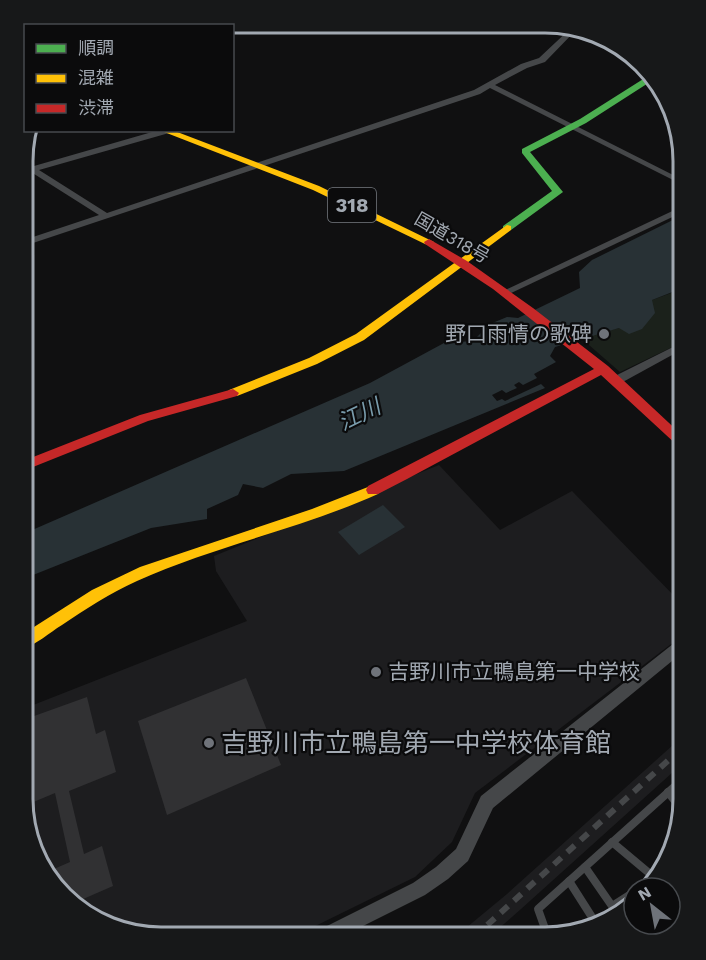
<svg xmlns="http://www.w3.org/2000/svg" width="706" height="960" viewBox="0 0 706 960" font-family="'Work Sans','Noto Sans JP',sans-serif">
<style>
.built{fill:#1d1d1f}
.green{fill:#1b211b}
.water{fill:#283135}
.building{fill:#313133}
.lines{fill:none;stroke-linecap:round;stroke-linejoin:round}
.lane{stroke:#454749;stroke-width:8}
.street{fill:#454749;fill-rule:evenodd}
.fast{fill:#4caf50;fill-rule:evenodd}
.slow{fill:#ffc107;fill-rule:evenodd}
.jam{fill:#c62828;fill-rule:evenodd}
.rail{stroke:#454749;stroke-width:6;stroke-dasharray:10 8;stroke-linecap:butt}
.poi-dot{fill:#6f737a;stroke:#0b0b0c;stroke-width:2}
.labels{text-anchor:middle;stroke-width:4.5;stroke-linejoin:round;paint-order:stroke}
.far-street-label{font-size:18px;fill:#a2a9b2;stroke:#0b0b0c}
.shield{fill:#0b0b0c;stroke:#757a80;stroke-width:1.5}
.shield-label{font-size:20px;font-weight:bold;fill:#a2a9b2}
.poi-label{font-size:21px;fill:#a2a9b2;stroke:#0b0b0c;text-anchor:end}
.water-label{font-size:22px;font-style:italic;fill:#799cac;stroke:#0b0b0c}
.near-poi-label{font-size:26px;fill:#a2a9b2;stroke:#0b0b0c;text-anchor:start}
.rim{fill:none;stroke:#a2a9b2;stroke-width:3}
</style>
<rect width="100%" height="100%" fill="#101011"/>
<!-- built -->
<g class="built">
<path d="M439,465L500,530L572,491L683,605V635L475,793L452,842L415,877L293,937L143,936L84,914L37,861L23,799V709L247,621L216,571L214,556Z"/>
<path d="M683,736V763L521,909L489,937H455L507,894Z"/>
</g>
<!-- green -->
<path class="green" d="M683,278V342L620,372L581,338L619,328L652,300L674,292L671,289L675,282Z"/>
<!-- water -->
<g class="water">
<path d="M683,215V278L676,281L680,285L672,288L675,291L652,300L655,313L642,329L629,334L619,328L555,347L550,356L556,362L534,374L537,378L523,385L519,382L514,385L517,388L506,393L502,390L492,395L497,401L502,399L505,401L541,384L545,388L344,471L291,474L263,488L243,484L238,495L207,509V519L151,528L23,579V534L370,383L444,343L473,341L490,324L507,317L518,318L580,288L579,272L592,260Z"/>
<path d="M383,505L405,527L359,555L338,532Z"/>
</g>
<!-- building -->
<g class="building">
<path d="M246,678L281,765L167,815L138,721Z"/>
<path d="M87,697L96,734L105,730L116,772L69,791L84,854L102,846L113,886L74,903L47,872L70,862L55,793L24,806L23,720Z"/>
</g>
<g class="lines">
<!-- lane -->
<g class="lane">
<path d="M668,792L682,810"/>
<path d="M612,842L655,878L664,865"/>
<path d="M585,867L612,906L634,892"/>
<path d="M569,881L597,925"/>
<path d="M548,937L538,909L683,779"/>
</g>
<!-- street -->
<g class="street">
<path d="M572,27L577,29L545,62L527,68L495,85L683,180V185L490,88L480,94L24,246V240L99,215L31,172H27L24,167V162L34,166L159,130H170L169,133L39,170L107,213L474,90L521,64L539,58Z"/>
<path d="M683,206V212L509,294H503L501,292Z"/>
<path d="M683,342V349L621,383H613L612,380L613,377Z"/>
<path d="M683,638V652L493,808L468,861L448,879L425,895L341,937H314L317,931L413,883L436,867L456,849L481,796L678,640Z"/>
</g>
<!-- fast -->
<path class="fast" d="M648,76L653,80L586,123L530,152L563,192L511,230H503V226L552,191L522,153V149L580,119Z"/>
<!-- slow -->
<g class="slow">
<path d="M159,130H172L319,186L434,242L429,245L425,244L313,190Z"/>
<path d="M507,225L511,226V230L364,340L317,364L237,396H229L227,393L229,390L309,358L356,334Z"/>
<path d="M373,485L378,486L380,490L378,494C300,529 215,546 137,581C110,593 86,609 62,625C49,633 37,644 23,649V634L92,590L140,567L312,509Z"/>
</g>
<!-- jam -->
<g class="jam">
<path d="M429,239L467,261L533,308L608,366L683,436V448L678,446L601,375L407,479L378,494H368L366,490L368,486L594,369L493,289L425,244L424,242Z"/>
<path d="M233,389L239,393L237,396L148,421L23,471V461L140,415Z"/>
</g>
<!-- rail -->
<path class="rail" d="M474,937L683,747"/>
</g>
<!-- markers -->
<g class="poi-dot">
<circle cx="604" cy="334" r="6"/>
<circle cx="376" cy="672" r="6"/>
<circle cx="209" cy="743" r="6"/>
</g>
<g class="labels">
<!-- far-street labels -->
<g class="far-street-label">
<text transform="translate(452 238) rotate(30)" y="6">国道318号</text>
</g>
<!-- shield labels -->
<rect class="shield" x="328" y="188" width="48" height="34" rx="4.5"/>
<g class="shield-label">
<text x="352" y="212">318</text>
</g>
<!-- poi labels -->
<g class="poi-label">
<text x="592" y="341">野口雨情の歌碑</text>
<text x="388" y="679" text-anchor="start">吉野川市立鴨島第一中学校</text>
</g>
<!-- water labels -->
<g class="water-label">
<text transform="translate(359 414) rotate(-26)" y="8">江川</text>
</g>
<!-- near-poi labels -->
<g class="near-poi-label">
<text x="221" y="752">吉野川市立鴨島第一中学校体育館</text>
</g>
</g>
<!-- crop -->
<path d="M0 0H706V960H0ZM161 33H545A128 128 0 0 1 673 161V799A128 128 0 0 1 545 927H161A128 128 0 0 1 33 799V161A128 128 0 0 1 161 33Z" fill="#171819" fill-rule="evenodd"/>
<path class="rim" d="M161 33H545A128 128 0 0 1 673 161V799A128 128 0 0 1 545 927H161A128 128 0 0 1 33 799V161A128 128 0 0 1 161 33Z"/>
<!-- legend -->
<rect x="24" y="24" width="210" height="108" fill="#0b0b0c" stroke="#474a4e" stroke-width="1.5"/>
<rect x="36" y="44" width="30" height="9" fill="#4caf50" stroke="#474a4e" stroke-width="1.5"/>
<text x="78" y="54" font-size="18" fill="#a2a9b2">順調</text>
<rect x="36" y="74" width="30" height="9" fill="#ffc107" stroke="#474a4e" stroke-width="1.5"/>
<text x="78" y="84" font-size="18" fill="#a2a9b2">混雑</text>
<rect x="36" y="104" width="30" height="9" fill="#c62828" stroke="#474a4e" stroke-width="1.5"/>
<text x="78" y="114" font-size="18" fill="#a2a9b2">渋滞</text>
<!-- north arrow -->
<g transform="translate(652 906) rotate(329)"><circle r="28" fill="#0b0b0c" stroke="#474a4e" stroke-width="1.5"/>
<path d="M0-4.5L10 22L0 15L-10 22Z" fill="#6f737a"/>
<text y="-9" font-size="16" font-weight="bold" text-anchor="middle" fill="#a2a9b2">N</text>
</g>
</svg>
